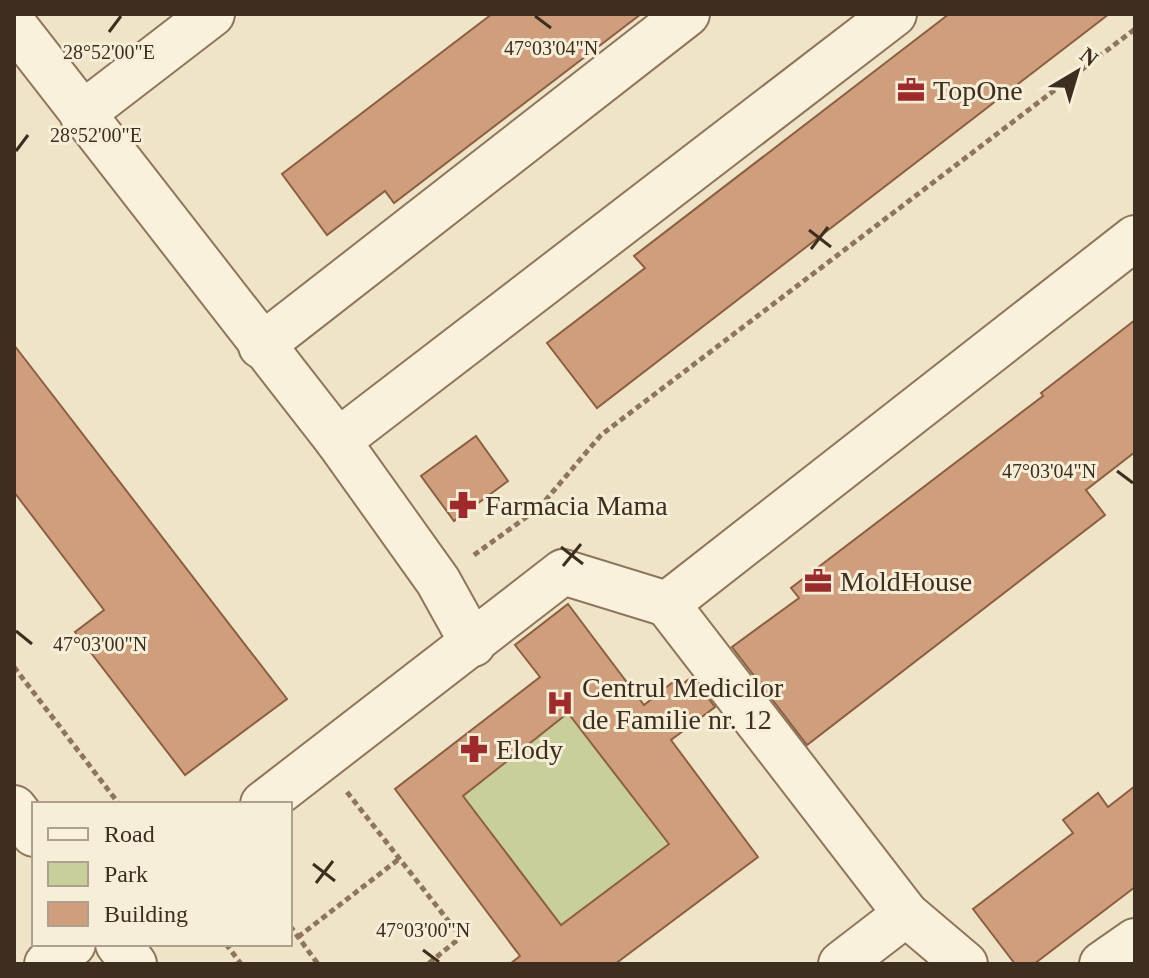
<svg xmlns="http://www.w3.org/2000/svg" width="1149" height="978" viewBox="0 0 1149 978" font-family="'Times New Roman',serif">
<style>
.green{fill:#c9cf9b}
.building{fill:#cf9f7d;stroke:#8d5f41;stroke-width:2;fill-rule:evenodd}
.lines{fill:none;stroke-linecap:round;stroke-linejoin:round}
.minor-casing{stroke:#8d765c;stroke-width:48}
.path{stroke:#8d765c;stroke-width:5;stroke-dasharray:6 4;stroke-linecap:butt}
.minor{stroke:#faf1dc;stroke-width:44}
.ticks{fill:none;stroke:#3d2e20;stroke-width:3}
.labels{text-anchor:middle;stroke-width:6;stroke-linejoin:round;paint-order:stroke}
.poi-label{font-size:28px;fill:#3d2e20;stroke:#f7eed8;text-anchor:start}
.ticks-label{font-size:20px;text-anchor:middle;fill:#3d2e20;stroke:#f7eed8;stroke-width:6;stroke-linejoin:round;paint-order:stroke}
</style>
<rect width="100%" height="100%" fill="#f0e4c8"/>
<!-- green -->
<path class="green" d="M568,713L669,844L561,925L463,796Z"/>
<!-- building -->
<g class="building">
<path d="M492,14H641L394,203L385,191L327,235L282,174Z"/>
<path d="M949,14H1109L597,408L547,343L645,268L634,256Z"/>
<path d="M1135,320V452L1086,490L1105,515L807,745L732,647L799,598L791,588L1043,396L1041,393Z"/>
<path d="M14,345L287,699L185,775L75,632L104,610L14,492Z"/>
<path d="M476,436L508,481L454,521L421,476Z"/>
<path d="M568,604L644,705L673,682L677,688L692,677L715,707L671,740L758,857L615,964H510L520,956L395,789L540,677L515,645ZM568,713L669,844L561,925L463,796Z"/>
<path d="M1135,786V887L1034,964H1015L973,909L1073,833L1063,820L1098,793L1108,807Z"/>
</g>
<g class="lines">
<!-- minor casing -->
<g class="minor-casing">
<g id="minor">
<path d="M14,25L338,441L438,581L473,644"/>
<path d="M82,114L212,14"/>
<path d="M261,346L687,14"/>
<path d="M338,441L894,14"/>
<path d="M667,604L906,914L965,964"/>
<path d="M263,804L563,572L667,604L1135,238"/>
<path d="M14,808L34,834"/>
<path d="M118,944L134,964"/>
<path d="M47,964L73,944"/>
<path d="M841,964L906,914"/>
<path d="M1102,964L1135,941"/>
</g>
</g>
<!-- path -->
<g class="path">
<path d="M474,555L539,508L601,435L1135,29"/>
<path d="M14,667L119,804"/>
<path d="M347,792L461,937L428,964"/>
<path d="M290,926L318,964"/>
<path d="M298,937L399,859"/>
<path d="M226,944L241,964"/>
</g>
<!-- minor -->
<use href="#minor" class="minor"/>
</g>
<!-- ticks -->
<path class="ticks" d="M535,16L551,28M109,32L121,16M16,151L28,135M809,230L831,247M811,249L828,227M1117,471L1133,483M561,547L583,564M563,566L581,544M16,631L32,644M313,864L335,881M316,883L333,861M423,950L439,962"/>
<!-- icons -->
<defs>
<g id="office-bare" transform="scale(2.16)"><path d="M-6-3h4V-5.5h4V-3h4V5H-6ZM-1-4.5V-3h2v-1.5ZM-6 0V1H6V0Z" fill="#9e2a2b" stroke="#f7eed8" stroke-width="2.5" paint-order="stroke"/></g>
<g id="pharmacy-bare" transform="scale(2.16)"><path d="M-2-6h4v4h4v4h-4v4h-4v-4h-4v-4h4Z" fill="#9e2a2b" stroke="#f7eed8" stroke-width="2.5" paint-order="stroke"/></g>
<g id="hospital-bare" transform="scale(2.16)"><path d="M-5-5h3v3.5h4V-5h3V5h-3V1.5h-4V5h-3Z" fill="#9e2a2b" stroke="#f7eed8" stroke-width="2.5" paint-order="stroke"/></g>
</defs>
<g fill-rule="evenodd">
<use href="#office-bare" x="911" y="90"/>
<use href="#pharmacy-bare" x="463" y="505"/>
<use href="#office-bare" x="818" y="581"/>
<use href="#hospital-bare" x="560" y="703"/>
<use href="#pharmacy-bare" x="474" y="749"/>
</g>
<g class="labels">
<!-- poi labels -->
<g class="poi-label">
<text x="933" y="100">TopOne</text>
<text x="485" y="515">Farmacia Mama</text>
<text x="840" y="591">MoldHouse</text>
<text x="582" y="697">Centrul Medicilor<tspan x="582" dy="32">de Familie nr. 12</tspan></text>
<text x="496" y="759">Elody</text>
</g>
</g>
<g class="ticks-label">
<text x="551" y="55">47°03'04"N</text>
<text x="109" y="59">28°52'00"E</text>
<text x="96" y="142">28°52'00"E</text>
<text x="1049" y="478">47°03'04"N</text>
<text x="100" y="651">47°03'00"N</text>
<text x="423" y="937">47°03'00"N</text>
</g>
<!-- border -->
<rect width="1149" height="978" fill="none" stroke="#3d2e20" stroke-width="32"/>
<!-- legend -->
<rect x="32" y="802" width="260" height="144" fill="#f7eed8" stroke="#ada18e" stroke-width="2"/>
<rect x="48" y="828" width="40" height="12" fill="#faf1dc" stroke="#ada18e" stroke-width="2"/>
<text x="104" y="842" font-size="24" fill="#3d2e20">Road</text>
<rect x="48" y="862" width="40" height="24" fill="#c9cf9b" stroke="#ada18e" stroke-width="2"/>
<text x="104" y="882" font-size="24" fill="#3d2e20">Park</text>
<rect x="48" y="902" width="40" height="24" fill="#cf9f7d" stroke="#ada18e" stroke-width="2"/>
<text x="104" y="922" font-size="24" fill="#3d2e20">Building</text>
<!-- north arrow -->
<g transform="translate(1077 72) rotate(38)" stroke="#f7eed8" stroke-width="6" paint-order="stroke">
<path d="M0-6L14 30L0 20L-14 30Z" fill="#3d2e20"/>
<text y="-12" font-size="22" font-weight="bold" text-anchor="middle" fill="#3d2e20">N</text>
</g>
</svg>
